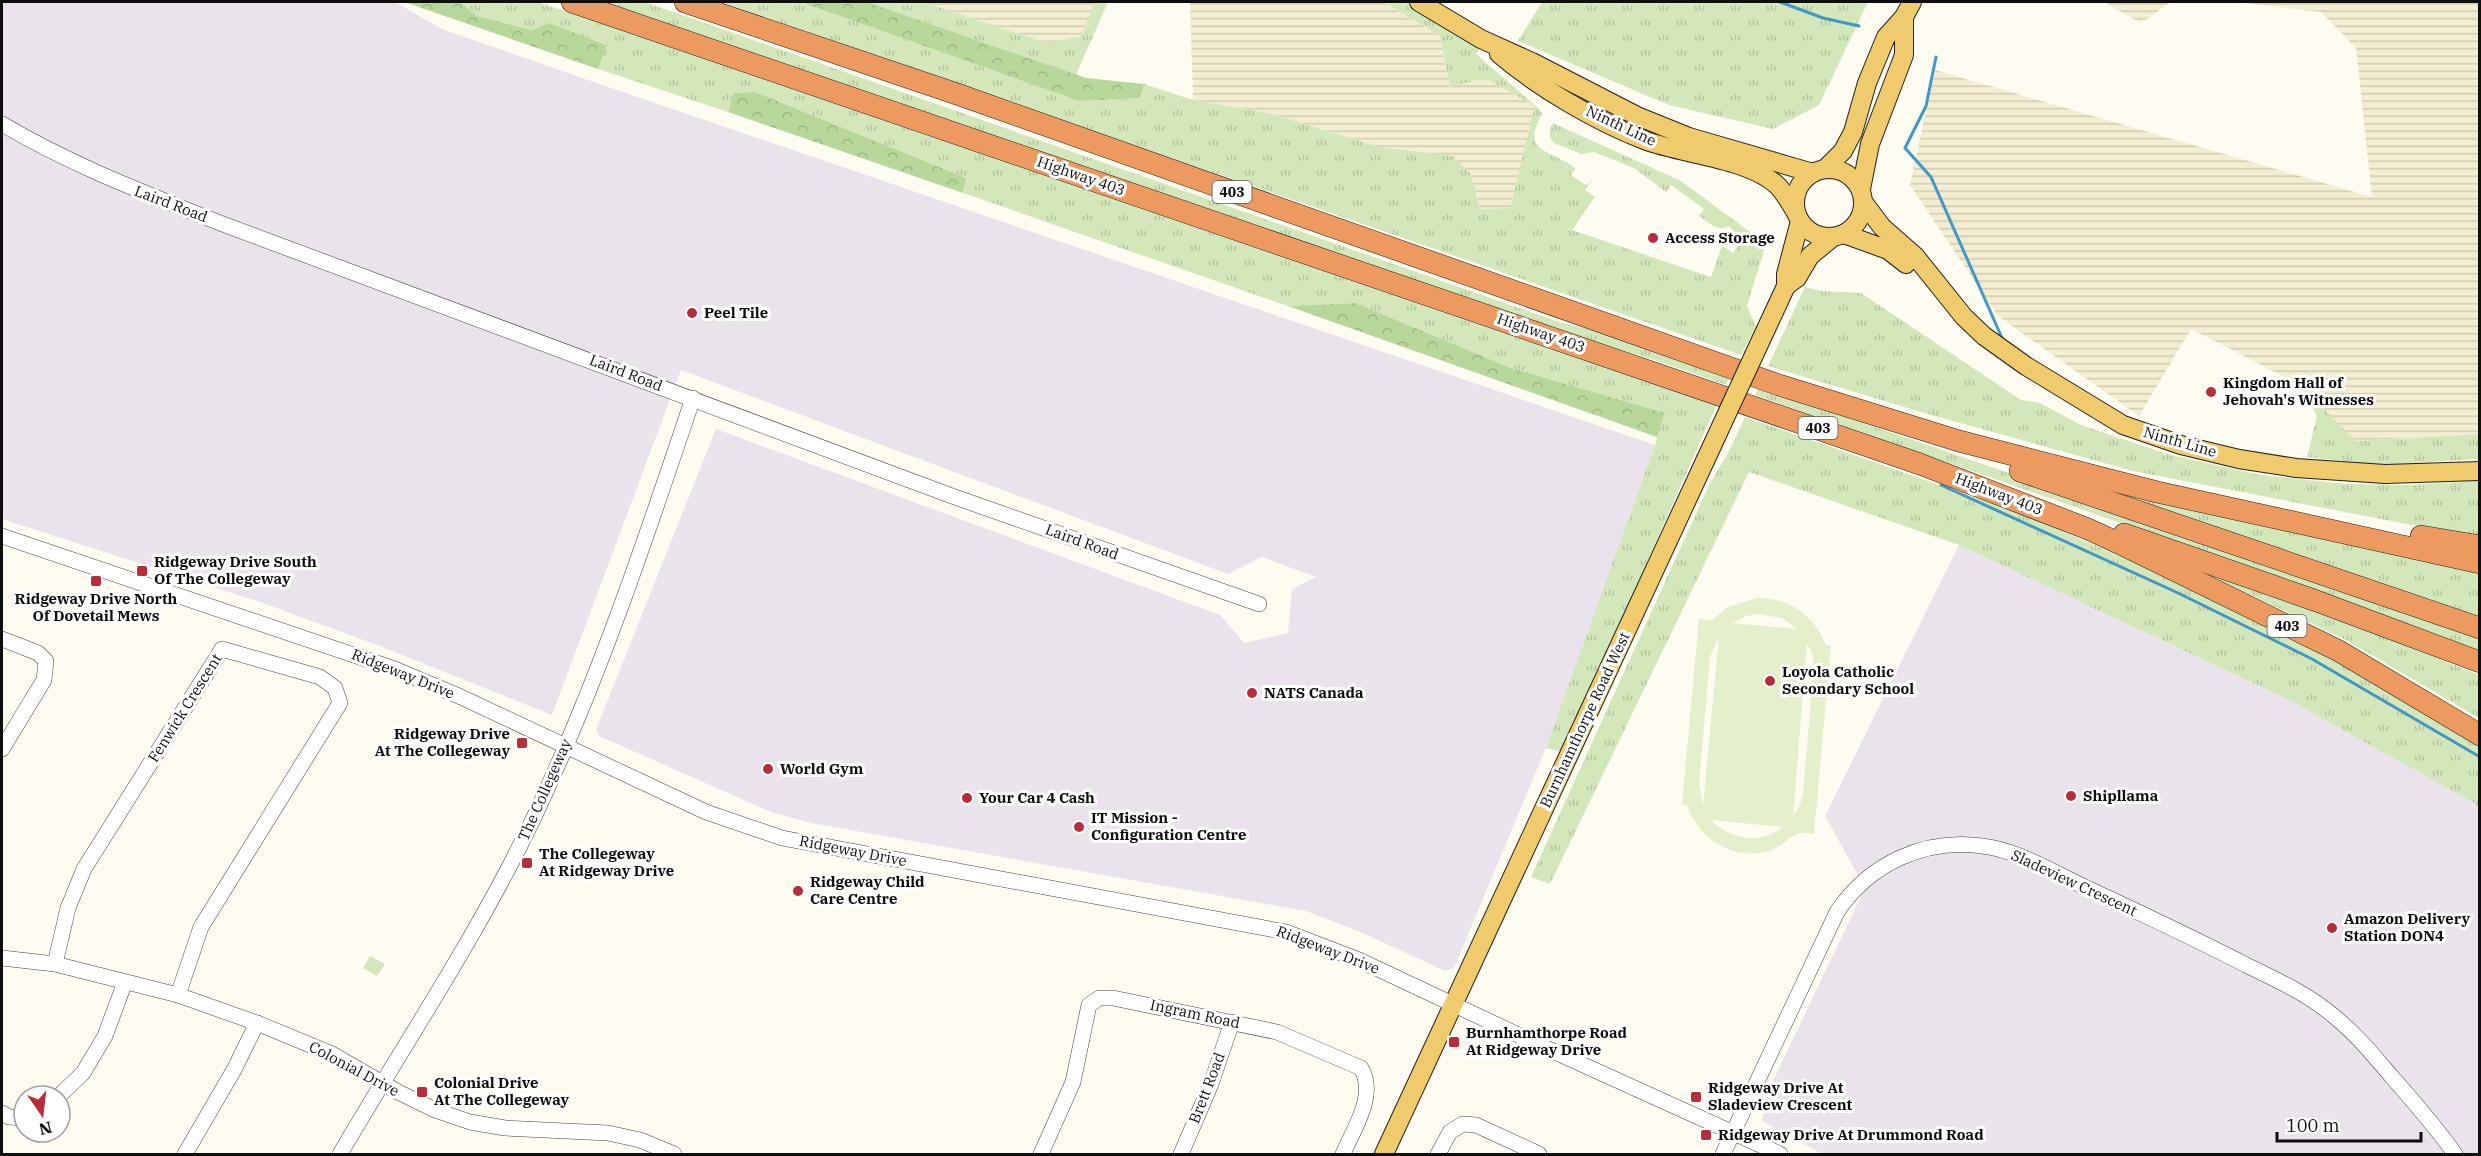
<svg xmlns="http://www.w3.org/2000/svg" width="2481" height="1156" viewBox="0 0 2481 1156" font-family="'IBM Plex Serif',serif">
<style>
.industrial{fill:#ebe3ec}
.farmland{fill:url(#farmland-rules)}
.grass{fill:url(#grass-tufts)}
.forest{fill:url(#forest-crowns)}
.park{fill:#d4e7bb}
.pitch{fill:#e4efcc;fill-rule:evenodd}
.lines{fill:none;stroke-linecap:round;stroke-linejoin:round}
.stream{stroke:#4297c5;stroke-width:3}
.minor-casing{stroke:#414141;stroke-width:16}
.major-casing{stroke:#1f1f1f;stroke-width:20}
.highway-casing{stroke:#1f1f1f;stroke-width:22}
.minor{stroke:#fff;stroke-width:15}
.major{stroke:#f0cb6d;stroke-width:18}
.highway{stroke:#ec9a60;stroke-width:21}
.major-bridge-casing{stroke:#1f1f1f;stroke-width:20;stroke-linecap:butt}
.major-bridge{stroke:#f0cb6d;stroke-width:18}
.poi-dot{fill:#b62e3a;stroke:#fff;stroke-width:2}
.labels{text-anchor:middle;stroke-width:6;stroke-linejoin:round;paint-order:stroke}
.shield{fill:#fff;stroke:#565656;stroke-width:1.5}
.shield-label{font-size:14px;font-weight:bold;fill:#0e0e0e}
.street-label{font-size:15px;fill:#0e0e0e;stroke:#fff}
.poi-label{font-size:15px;font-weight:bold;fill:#0e0e0e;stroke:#fff;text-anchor:start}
</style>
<defs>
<pattern id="farmland-rules" width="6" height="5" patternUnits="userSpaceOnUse" patternTransform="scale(1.5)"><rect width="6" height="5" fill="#f3eed1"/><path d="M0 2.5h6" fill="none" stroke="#cfcbb2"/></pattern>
<pattern id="grass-tufts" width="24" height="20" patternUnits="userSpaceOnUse" patternTransform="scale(1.5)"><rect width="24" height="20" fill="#d4e7bb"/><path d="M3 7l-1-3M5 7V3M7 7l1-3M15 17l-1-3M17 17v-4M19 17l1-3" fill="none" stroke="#b5c5a0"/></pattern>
<pattern id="forest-crowns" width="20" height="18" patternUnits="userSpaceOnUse" patternTransform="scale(1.5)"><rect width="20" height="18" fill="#b8d79b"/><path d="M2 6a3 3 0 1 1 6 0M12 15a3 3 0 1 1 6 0" fill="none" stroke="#9db784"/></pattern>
</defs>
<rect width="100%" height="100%" fill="#fefbf0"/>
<!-- industrial -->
<g class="industrial">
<path d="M2,2H395L442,29L585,79L1655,445L1553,731L1454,968L1445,971L1365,934L1306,911L811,823L771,812L599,736L596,730L716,429L1220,615L1244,643L1288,633L1292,589L1316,577L1262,557L1228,574L681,370L552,715L377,645L263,603L2,519Z"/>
<path d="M1959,545L2291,701L2474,803L2479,809V1154H1822L1762,1121L1773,1081L1865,888L1825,816Z"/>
</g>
<!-- farmland -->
<g class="farmland">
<path d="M923,2H1095L1081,36L1047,43Z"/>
<path d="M1190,2H1383L1440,36L1450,87L1485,78L1536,106L1510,208L1480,209L1471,174L1453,156L1380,147L1268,113L1193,100Z"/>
<path d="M2104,2H2171L2141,23Z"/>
<path d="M2236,2H2479V434L2356,441L2300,385L2191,329L2139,416L1998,316L1910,185L1935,70L2372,197L2356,48L2321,12Z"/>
</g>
<!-- grass -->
<g class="grass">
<path d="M460,2H538L1716,406L1563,752L1546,748L1655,445L1664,413L1511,368L1356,303L1288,306L963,193L966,178L755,92L734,93L728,112L598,69L606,44L549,24L532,30L477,16Z"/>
<path d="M596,2H645L1559,322L1597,331L1730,377L1726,385L1658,361L1545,327Z"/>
<path d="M721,2H800L1079,101L1140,98L1144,84L1193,100L1268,113L1380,147L1453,156L1471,174L1480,209L1510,208L1535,106L1485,78L1450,87L1440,36L1383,2H1406L1480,48L1476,54L1536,106L1542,113C1521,154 1548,148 1575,168L1571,175L1586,185L1592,180L1585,190L1595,197L1572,230L1711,277L1722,246L1734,253L1738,243L1730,238L1732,229L1728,226C1718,233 1708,222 1699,216L1704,209L1671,185L1666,192L1634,168L1594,152L1581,154L1554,143L1550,137V130L1553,123L1681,181L1766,244L1747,306L1756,327L1741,355Z"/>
<path d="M867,2H923L1047,43L1081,36L1095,2H1108L1076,75Z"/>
<path d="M1542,2H1868L1819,105L1773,129L1669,105L1518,41Z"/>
<path d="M1805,287L1821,291L1861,293L2021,400L2040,403L2081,425L2167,454L2260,475L2346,484L2406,485L2479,481V538L2133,471L1921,412L1768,366Z"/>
<path d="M2300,385L2356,441L2479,434V459L2380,465L2307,457L2317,416Z"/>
<path d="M1759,387L2479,635V653L2206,553L1755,395Z"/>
<path d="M1745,417L2014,511L2144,566L2316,648L2479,742V809L2474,803L2291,701L1959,545L1749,472L1550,884L1531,877L1709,485L1730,449Z"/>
<path d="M2116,491L2479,572V621L2115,494Z"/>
<path d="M2219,577L2373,632L2479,675V718L2346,640L2219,580Z"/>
</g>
<!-- forest -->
<g class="forest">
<path d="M404,2H460L477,16L532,30L549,23L607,45L598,69Z"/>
<path d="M800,2H867L1086,78L1144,84L1140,98L1079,101Z"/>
<path d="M755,92L966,178L963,193L728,112L734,93Z"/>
<path d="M1356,303L1511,368L1665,413L1657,437L1288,306Z"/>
</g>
<!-- park -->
<path class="park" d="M370,956L385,964L377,976L363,968Z"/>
<!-- pitch -->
<path class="pitch" d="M1757,598C1790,598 1813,614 1826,645L1831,646L1814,834C1810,834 1803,832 1800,833C1790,836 1782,846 1772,850C1735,862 1699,841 1687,805H1682L1699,619L1712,620L1728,607ZM1758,614L1782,618L1797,629L1732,623L1746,616ZM1719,636L1703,806L1699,784L1710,657ZM1807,644L1812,652L1814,664L1803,793L1800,805L1793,817ZM1711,820H1712L1783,827C1760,845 1731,840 1711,820Z"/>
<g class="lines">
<!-- stream -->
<g class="stream">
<path d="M1780,2L1823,18L1859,26"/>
<path d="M1936,57L1926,106L1905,148L1931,177L2002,338"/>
<path d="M1941,485L2176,592L2312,659L2480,757"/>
</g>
<!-- minor casing -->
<g class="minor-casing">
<g id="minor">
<path d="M2,124C71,165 145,193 220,223L952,496L1259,604"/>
<path d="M2,536L392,668L461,697L706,812L782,838L1286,932L1359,960L1546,1048L1780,1154"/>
<path d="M2,639L38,653L46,661L44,680L2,749"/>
<path d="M2,958L55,964L178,995L257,1023L332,1054L398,1092L435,1110L470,1122L505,1128L608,1133L640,1140L674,1154"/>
<path d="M55,964L68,908L84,869L222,649L320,677L335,688L340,703L201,927L178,995"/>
<path d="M59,1096L83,1073L105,1036L125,982"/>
<path d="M2,1113L9,1117L24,1118"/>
<path d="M185,1154L235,1068L257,1023"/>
<path d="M340,1154C406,1041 480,932 536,813C599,679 646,538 693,398"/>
<path d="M1041,1154L1073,1082L1089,1005L1099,998H1113L1277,1032L1361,1068C1377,1095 1354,1128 1343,1154"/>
<path d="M1181,1154L1211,1084L1232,1022"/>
<path d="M1438,1154L1450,1132L1463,1124L1476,1125L1539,1154"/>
<path d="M1723,1154L1837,912C1869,864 1924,838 1982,846C2018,850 2054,873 2087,888C2140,913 2194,938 2246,965C2277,980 2310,995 2336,1018C2357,1035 2374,1056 2392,1077C2414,1102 2436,1127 2455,1154"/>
</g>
</g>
<!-- major casing -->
<g class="major-casing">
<g id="major">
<path d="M1419,2L1481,39L1532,62L1637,116L1689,137L1813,173"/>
<path d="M1499,54C1539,88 1596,121 1644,140C1683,155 1748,158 1778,186C1785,194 1791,204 1796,213"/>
<circle cx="1829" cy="203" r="34"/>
<path d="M1825,169L1843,151L1853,132L1867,83L1886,37L1904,17L1912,2"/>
<path d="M1861,189L1870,144L1904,55V17"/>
<path d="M1864,203L1882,227L1915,256L1964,317L1984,336L2026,366L2123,425L2181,445L2239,459L2296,468L2385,474L2480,471"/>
<path d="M1844,234L1888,250L1906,264"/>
<path d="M1786,286L1797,278L1810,256L1833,237"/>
<path d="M1754,355L1786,286V274L1800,221"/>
<path d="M1384,1154L1705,461"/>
</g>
</g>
<!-- highway casing -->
<g class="highway-casing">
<g id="highway">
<path d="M572,2L1920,464L2088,529L2125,546L2339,651L2480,735"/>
<path d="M685,2L957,94L1779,385L1959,441L2157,492L2480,563"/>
<path d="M2020,471L2480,628"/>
<path d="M2124,534L2314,600L2480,662"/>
<path d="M2421,536L2480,546"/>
</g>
</g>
<!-- minor -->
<use href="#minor" class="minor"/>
<!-- major -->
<use href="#major" class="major"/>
<!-- highway -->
<use href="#highway" class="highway"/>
<!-- major-bridge casing -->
<g class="major-bridge-casing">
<path id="major-bridge" d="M1705,461L1754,355"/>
</g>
<!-- major-bridge -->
<use href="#major-bridge" class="major-bridge"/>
</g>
<!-- markers -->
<g class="poi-dot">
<circle cx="1653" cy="238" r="6"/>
<circle cx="692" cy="313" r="6"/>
<circle cx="2211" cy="392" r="6"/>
<rect x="136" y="565" width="12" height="12" rx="3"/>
<rect x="90" y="575" width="12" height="12" rx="3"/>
<circle cx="1770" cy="681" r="6"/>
<circle cx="1252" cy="693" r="6"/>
<rect x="516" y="737" width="12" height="12" rx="3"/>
<circle cx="768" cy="769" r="6"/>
<circle cx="2071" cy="796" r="6"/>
<circle cx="967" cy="798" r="6"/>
<circle cx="1079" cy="827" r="6"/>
<rect x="521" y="857" width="12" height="12" rx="3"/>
<circle cx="798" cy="891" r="6"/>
<circle cx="2332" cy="928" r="6"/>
<rect x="1448" y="1036" width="12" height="12" rx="3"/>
<rect x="416" y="1086" width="12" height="12" rx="3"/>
<rect x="1690" y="1091" width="12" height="12" rx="3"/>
<rect x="1700" y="1129" width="12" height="12" rx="3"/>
</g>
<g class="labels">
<!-- shield labels -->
<g class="shield">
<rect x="1212.5" y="181" width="39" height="22" rx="4.5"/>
<rect x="1798.5" y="417" width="39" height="22" rx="4.5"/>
<rect x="2267.5" y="615" width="39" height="22" rx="4.5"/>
</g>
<g class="shield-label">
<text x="1232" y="197">403</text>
<text x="1818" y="433">403</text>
<text x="2287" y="631">403</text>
</g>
<!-- street labels -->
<g class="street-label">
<text transform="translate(1621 126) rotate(25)" y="5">Ninth Line</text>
<text transform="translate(1081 176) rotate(19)" y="5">Highway 403</text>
<text transform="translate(171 204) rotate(21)" y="5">Laird Road</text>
<text transform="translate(1541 333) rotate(19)" y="5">Highway 403</text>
<text transform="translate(626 373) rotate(21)" y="5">Laird Road</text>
<text transform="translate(2180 442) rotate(16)" y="5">Ninth Line</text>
<text transform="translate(1999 494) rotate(21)" y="5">Highway 403</text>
<text transform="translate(1082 542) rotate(20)" y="5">Laird Road</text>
<text transform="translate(403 674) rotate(22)" y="5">Ridgeway Drive</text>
<text transform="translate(185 708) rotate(-58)" y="5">Fenwick Crescent</text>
<text transform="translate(1585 720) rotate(-65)" y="5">Burnhamthorpe Road West</text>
<text transform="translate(545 790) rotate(-66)" y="5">The Collegeway</text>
<text transform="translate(853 851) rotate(11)" y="5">Ridgeway Drive</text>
<text transform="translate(2074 883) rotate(25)" y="5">Sladeview Crescent</text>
<text transform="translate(1328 950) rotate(21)" y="5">Ridgeway Drive</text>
<text transform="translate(1195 1014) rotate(12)" y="5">Ingram Road</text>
<text transform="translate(354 1069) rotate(28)" y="5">Colonial Drive</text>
<text transform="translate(1207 1088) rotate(-69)" y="5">Brett Road</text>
</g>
<!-- poi labels -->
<g class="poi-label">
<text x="1665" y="243">Access Storage</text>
<text x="704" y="318">Peel Tile</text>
<text x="2223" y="388">Kingdom Hall of<tspan x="2223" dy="17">Jehovah's Witnesses</tspan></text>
<text x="154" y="567">Ridgeway Drive South<tspan x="154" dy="17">Of The Collegeway</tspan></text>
<text x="96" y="604" text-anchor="middle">Ridgeway Drive North<tspan x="96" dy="17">Of Dovetail Mews</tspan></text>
<text x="1782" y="677">Loyola Catholic<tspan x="1782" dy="17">Secondary School</tspan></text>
<text x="1264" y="698">NATS Canada</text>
<text x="510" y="739" text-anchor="end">Ridgeway Drive<tspan x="510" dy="17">At The Collegeway</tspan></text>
<text x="780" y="774">World Gym</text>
<text x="2083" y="801">Shipllama</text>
<text x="979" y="803">Your Car 4 Cash</text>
<text x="1091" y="823">IT Mission -<tspan x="1091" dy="17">Configuration Centre</tspan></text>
<text x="539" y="859">The Collegeway<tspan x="539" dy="17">At Ridgeway Drive</tspan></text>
<text x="810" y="887">Ridgeway Child<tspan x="810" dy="17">Care Centre</tspan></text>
<text x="2344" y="924">Amazon Delivery<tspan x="2344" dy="17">Station DON4</tspan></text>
<text x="1466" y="1038">Burnhamthorpe Road<tspan x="1466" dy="17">At Ridgeway Drive</tspan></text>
<text x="434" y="1088">Colonial Drive<tspan x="434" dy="17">At The Collegeway</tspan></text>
<text x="1708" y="1093">Ridgeway Drive At<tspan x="1708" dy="17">Sladeview Crescent</tspan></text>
<text x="1718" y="1140">Ridgeway Drive At Drummond Road</text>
</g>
</g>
<!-- border -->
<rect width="2481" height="1156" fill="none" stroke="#0e0e0e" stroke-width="6"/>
<!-- north arrow -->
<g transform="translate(42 1114) rotate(166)"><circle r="28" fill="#ffffff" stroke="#9f9f9f" stroke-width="1.5"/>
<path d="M0-4.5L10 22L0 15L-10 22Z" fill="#b62e3a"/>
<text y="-9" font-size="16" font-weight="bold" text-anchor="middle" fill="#0e0e0e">N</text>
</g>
<!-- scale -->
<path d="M2277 1132v9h144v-9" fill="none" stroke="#0e0e0e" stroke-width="3"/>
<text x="2286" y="1132" font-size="18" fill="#0e0e0e" stroke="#ffffff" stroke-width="4.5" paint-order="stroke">100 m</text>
</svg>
